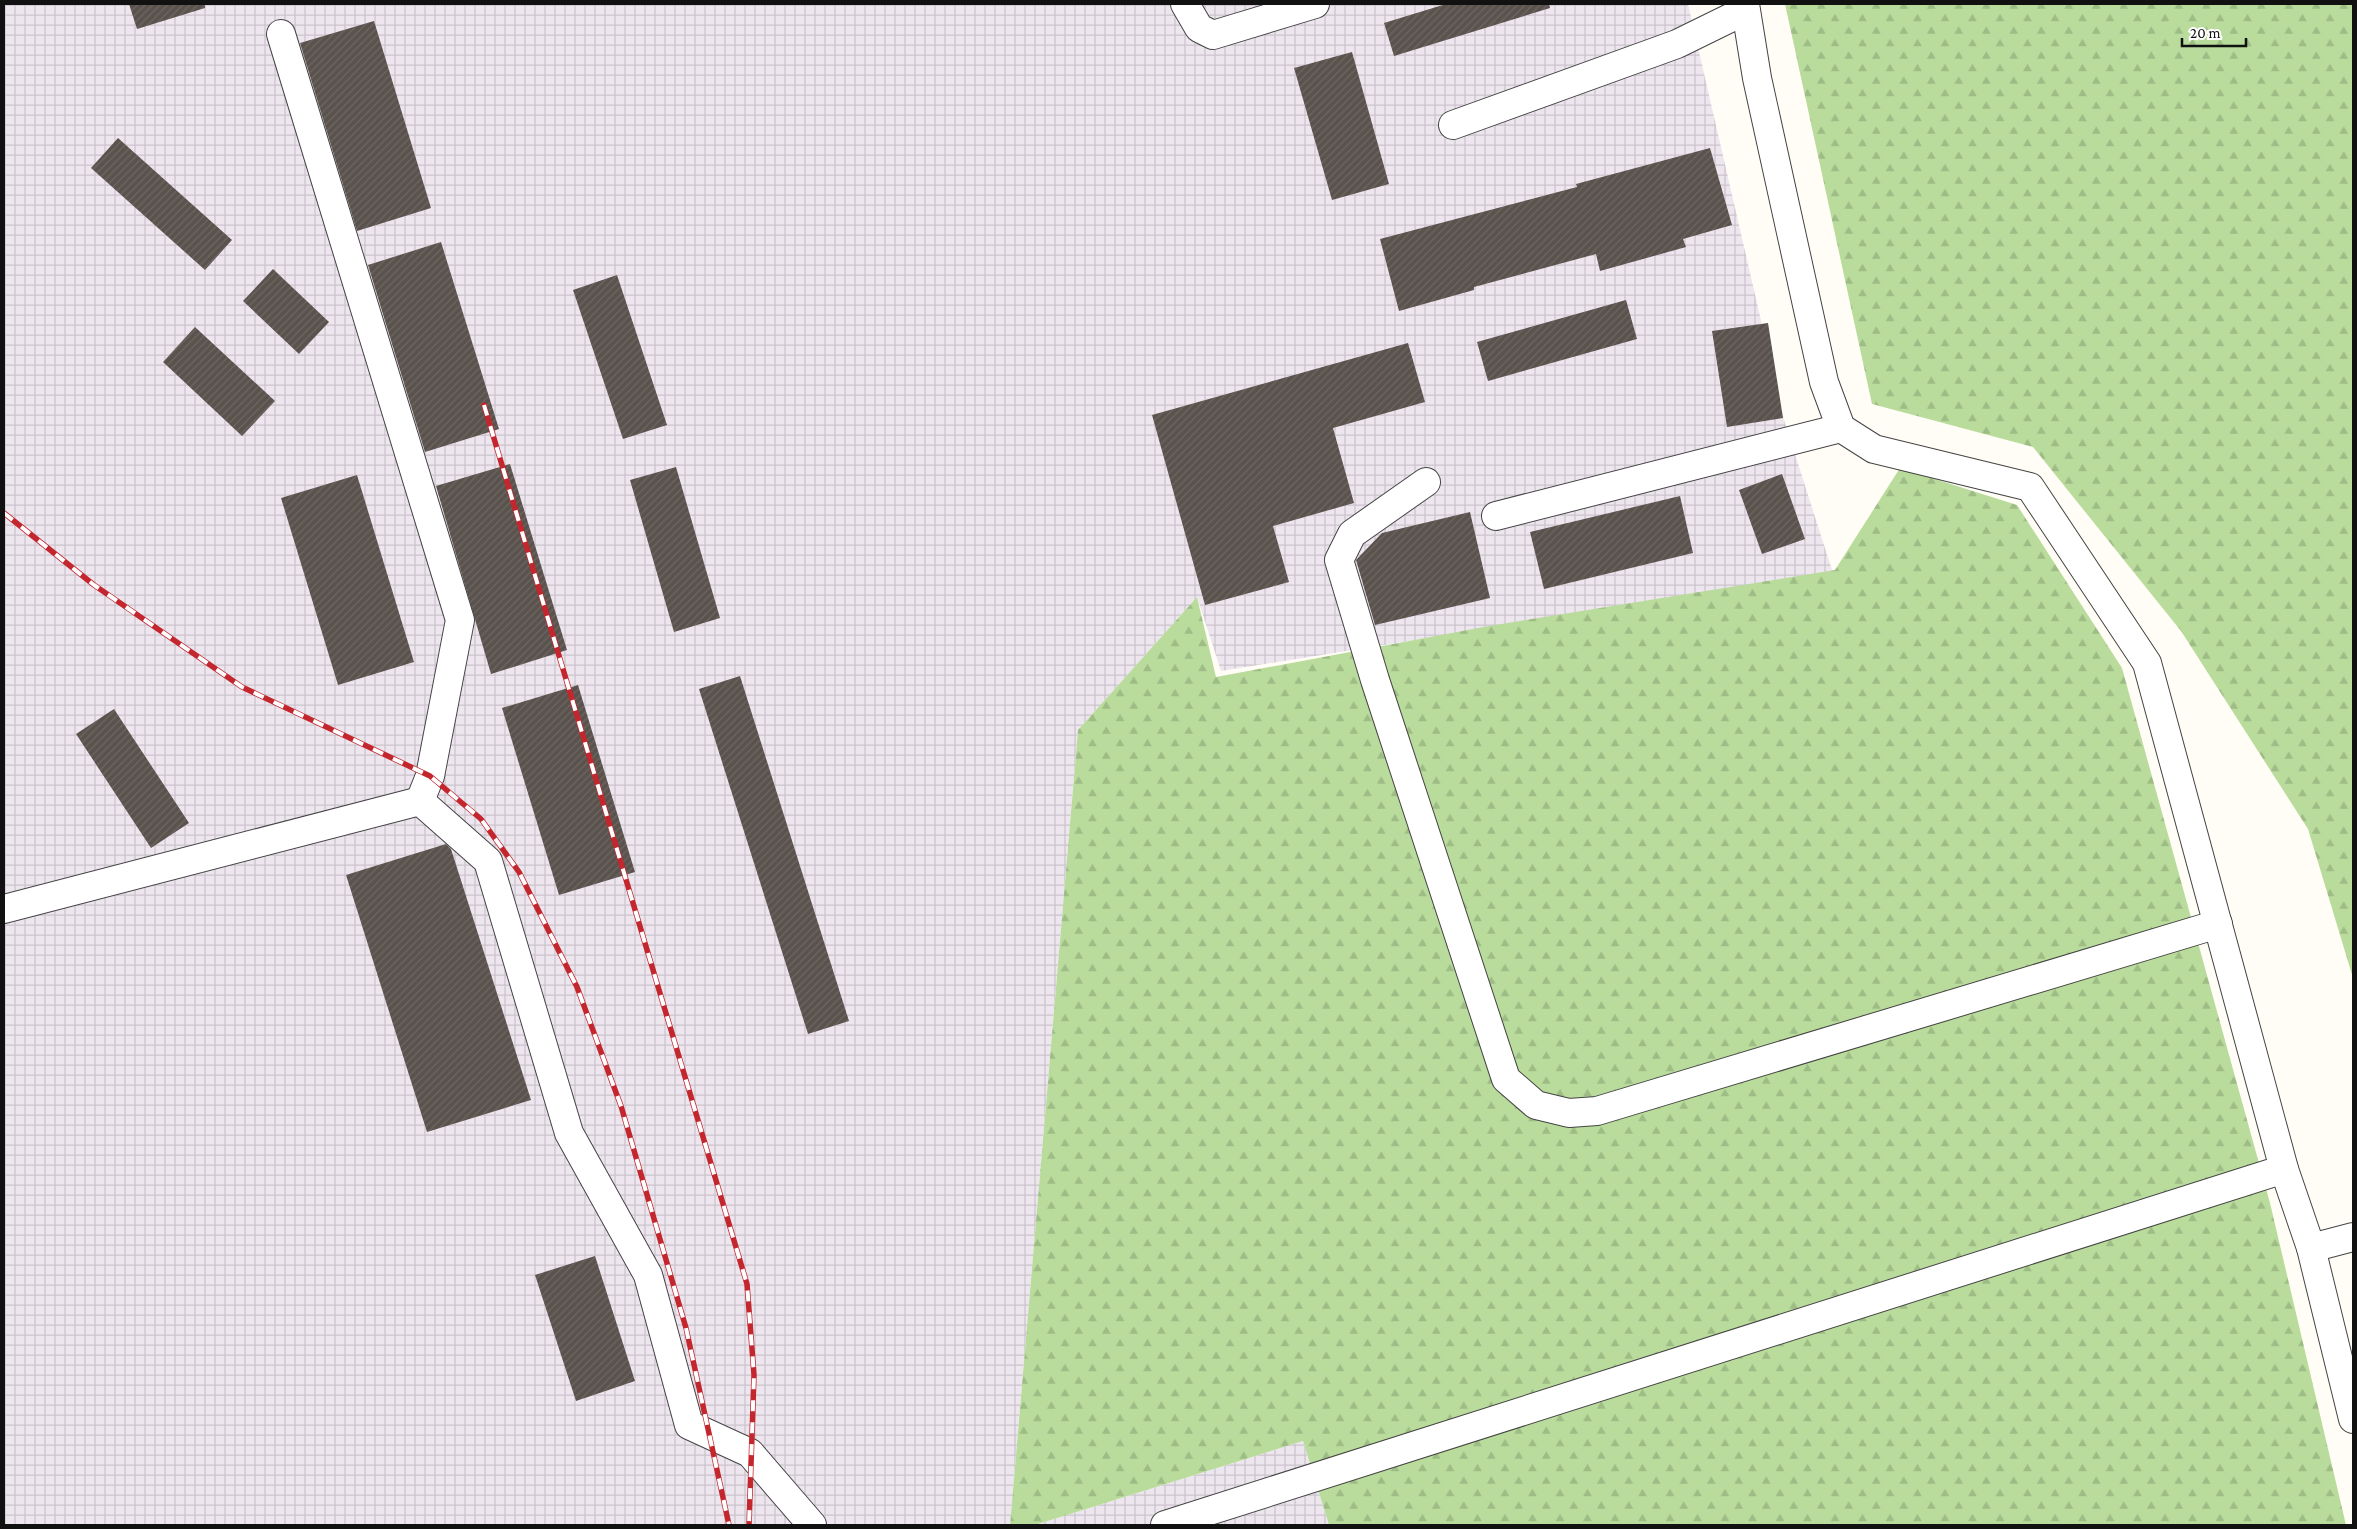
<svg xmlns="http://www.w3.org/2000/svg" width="2357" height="1529" viewBox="0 0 2357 1529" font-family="'Crimson Pro',serif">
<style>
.industrial{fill:url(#industrial-grid)}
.forest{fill:url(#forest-firs)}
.building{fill:url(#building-hatch)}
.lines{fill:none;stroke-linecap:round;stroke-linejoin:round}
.minor-casing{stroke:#444;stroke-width:30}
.minor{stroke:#fff;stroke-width:28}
.rail-casing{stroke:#c4262e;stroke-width:5.5}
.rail{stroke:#fff;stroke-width:4;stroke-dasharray:11;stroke-linecap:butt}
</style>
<defs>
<pattern id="industrial-grid" width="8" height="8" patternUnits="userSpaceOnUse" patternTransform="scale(1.25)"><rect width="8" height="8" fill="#eee6ef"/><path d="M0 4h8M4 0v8" fill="none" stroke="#cbc4cc"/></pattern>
<pattern id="forest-firs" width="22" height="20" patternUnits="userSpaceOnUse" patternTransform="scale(1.25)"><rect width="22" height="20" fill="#b9dc9c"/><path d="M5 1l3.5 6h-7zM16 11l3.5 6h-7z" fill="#9ebc85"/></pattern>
<pattern id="building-hatch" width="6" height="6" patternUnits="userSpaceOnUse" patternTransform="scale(1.25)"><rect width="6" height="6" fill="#5a524d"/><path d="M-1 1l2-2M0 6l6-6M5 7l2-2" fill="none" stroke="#6d6662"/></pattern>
</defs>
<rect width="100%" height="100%" fill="#fffdf5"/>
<!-- industrial -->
<g class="industrial">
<path d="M4,4H1688L1784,420L1833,573L1221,671L1197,597L1078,730L1010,1525H4Z"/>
<path d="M1303,1441L1329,1525H1035Z"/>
</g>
<!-- forest -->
<g class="forest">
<path d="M1785,4H2353V978L2308,829L2181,631L2033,447L1872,404Z"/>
<path d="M1900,468L2017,505L2122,668L2270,1203L2346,1525H1329L1303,1441L1035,1525H1010L1078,730L1197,597L1216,677L1489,626L1835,570Z"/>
</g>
<!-- building -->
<g class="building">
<path d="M129,4H205V8L137,29Z"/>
<path d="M1446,4H1549L1550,8L1394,56L1384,23Z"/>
<path d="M374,21L431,208L357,231L300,43Z"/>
<path d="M1352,52L1389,184L1332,200L1294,68Z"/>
<path d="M118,138L232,240L205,270L91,168Z"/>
<path d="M1710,148L1732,225L1683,239L1686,247L1600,271L1596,254L1474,287V290L1399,311L1380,239L1577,187L1576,184Z"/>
<path d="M441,242L499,429L425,452L368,265Z"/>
<path d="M273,269L329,322L299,354L243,301Z"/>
<path d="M617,275L667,425L623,439L573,290Z"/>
<path d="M1626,300L1637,339L1488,381L1477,342Z"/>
<path d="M1768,323L1783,418L1727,427L1712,331Z"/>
<path d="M195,327L275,401L242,436L163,362Z"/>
<path d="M1408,343L1425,402L1333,428L1354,503L1273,526L1289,582L1205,605L1152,415Z"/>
<path d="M510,464L567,650L491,674L436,486Z"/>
<path d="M676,467L720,618L674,632L630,480Z"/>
<path d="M1782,474L1805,539L1762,554L1739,490Z"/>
<path d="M357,475L414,662L338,685L281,498Z"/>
<path d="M1680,496L1693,553L1544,589L1530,532Z"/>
<path d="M1470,512L1490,598L1375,625L1356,560L1382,533Z"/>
<path d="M740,676L849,1021L808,1034L699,689Z"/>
<path d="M578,685L635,872L559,895L502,708Z"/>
<path d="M114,709L189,823L151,848L76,734Z"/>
<path d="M446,844L451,849L531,1100L427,1132L346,875Z"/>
<path d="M595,1256L635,1381L576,1401L535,1275Z"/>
</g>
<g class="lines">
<!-- minor casing -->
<g class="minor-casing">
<g id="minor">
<path d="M1185,4L1199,28L1213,35L1315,4"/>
<path d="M1745,4L1757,78L1824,382L1841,428L1874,449L2030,487L2147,663L2284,1169L2311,1248L2353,1419"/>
<path d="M281,34L460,620L430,776L420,801"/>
<path d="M1453,125L1677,44L1730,18L1746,13"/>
<path d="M1426,482L1352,534L1339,560L1375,680L1506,1079L1536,1105L1569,1113L1597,1111L2218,924"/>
<path d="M1496,516L1841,428"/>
<path d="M4,909L420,801L488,861L569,1133L648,1275L689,1425L750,1453L812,1525"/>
<path d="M2311,1248L2353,1237"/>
<path d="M1165,1525L2284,1169"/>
</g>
</g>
<!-- minor -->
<use href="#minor" class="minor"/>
<!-- rail casing -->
<g class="rail-casing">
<g id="rail">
<path d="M484,405L747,1284L754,1375L749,1525"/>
<path d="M4,513L94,585L242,687L430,776L481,819L519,872L577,987L621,1106L686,1328L729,1525"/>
</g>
</g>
<!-- rail -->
<use href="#rail" class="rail"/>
</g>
<!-- border -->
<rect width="2357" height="1529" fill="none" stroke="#111111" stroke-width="10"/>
<!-- scale -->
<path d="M2182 38v8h64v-8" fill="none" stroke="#111111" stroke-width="2.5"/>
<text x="2190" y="38" font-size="15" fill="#111111" stroke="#ffffff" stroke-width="4" paint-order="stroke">20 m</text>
</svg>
